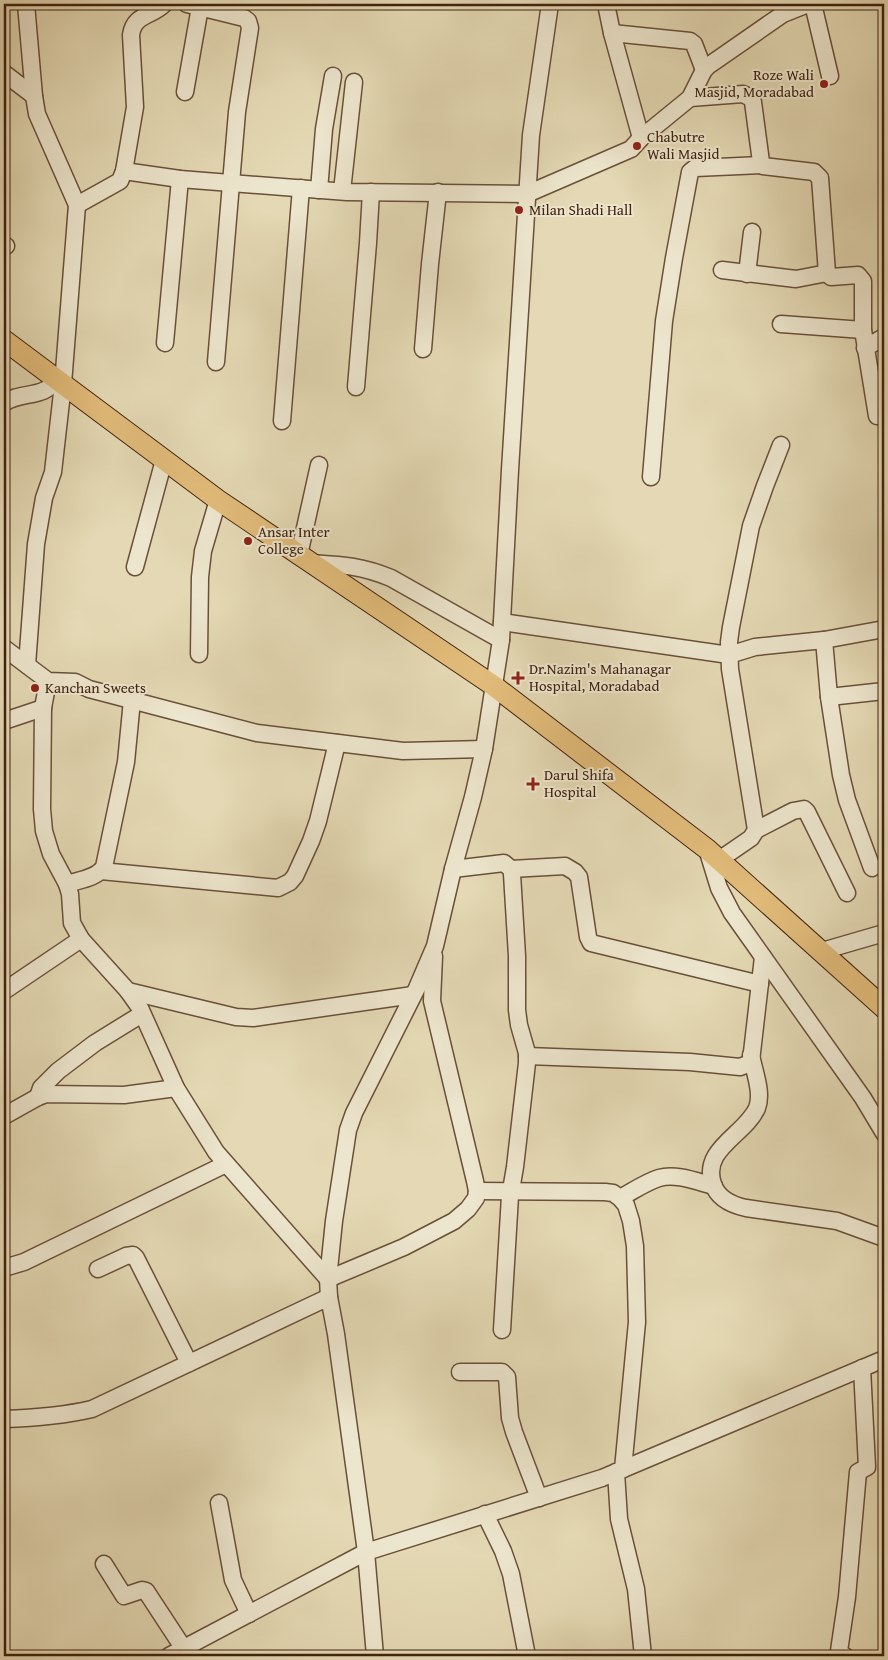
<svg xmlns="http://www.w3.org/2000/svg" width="888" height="1660" viewBox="0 0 888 1660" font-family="'Gentium Book Plus',serif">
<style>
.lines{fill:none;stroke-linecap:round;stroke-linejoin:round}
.minor-casing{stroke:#6a5039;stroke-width:19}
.major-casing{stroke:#412210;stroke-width:22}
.minor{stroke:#ede6ce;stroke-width:16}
.major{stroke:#e2bc7a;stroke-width:20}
.poi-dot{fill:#8f2418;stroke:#ede6ce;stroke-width:2}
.labels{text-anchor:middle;stroke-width:4;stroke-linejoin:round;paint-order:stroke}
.poi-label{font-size:15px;fill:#412210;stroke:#ede6ce;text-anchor:start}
</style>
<rect width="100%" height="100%" fill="#e4d9b4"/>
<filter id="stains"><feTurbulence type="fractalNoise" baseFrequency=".004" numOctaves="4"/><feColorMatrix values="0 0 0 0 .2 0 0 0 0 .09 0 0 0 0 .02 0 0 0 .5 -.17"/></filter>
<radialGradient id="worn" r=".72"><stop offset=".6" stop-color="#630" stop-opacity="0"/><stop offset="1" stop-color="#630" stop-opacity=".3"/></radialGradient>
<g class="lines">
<!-- minor casing -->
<g class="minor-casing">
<g id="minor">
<path d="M26,4L34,96L37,114L77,205L63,384L53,472L44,498L36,544L27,665"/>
<path d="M187,4L244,18L248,21L250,28L237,112L216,362"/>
<path d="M606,4L612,33L641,138"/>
<path d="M813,4L830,76"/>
<path d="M612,33L690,41L694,44L704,70"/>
<path d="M4,73L34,96"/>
<path d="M185,92L200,7"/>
<path d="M690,98L743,94L751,98L753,102L761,162L763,166L814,172L820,178L827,273L831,277L858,275L863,281V330L877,416"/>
<path d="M124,171L180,179L347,192L527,194L631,149L641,138L690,98L704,70L708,66L783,14L808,4"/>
<path d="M319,190L324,129L333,76"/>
<path d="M342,191L354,82"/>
<path d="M77,205L120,181L124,171L135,107L131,35C134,14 151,17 164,4"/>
<path d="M4,245L6,246"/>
<path d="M722,270L796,279L827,273"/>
<path d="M747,274L752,232"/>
<path d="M781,324L863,330"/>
<path d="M165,343L180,179"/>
<path d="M865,348L884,337"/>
<path d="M423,349L430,264L438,192"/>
<path d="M356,387L368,243L371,192"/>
<path d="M4,403C20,391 46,399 56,379"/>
<path d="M282,421L301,188"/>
<path d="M651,477L664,321L674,258L690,172L695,168L762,165"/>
<path d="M299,555L319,465"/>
<path d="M312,563C343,565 362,566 391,578L501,640"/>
<path d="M135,567L164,460"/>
<path d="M502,622L729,655L755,647L824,640L884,629"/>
<path d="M824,640L829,697L841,775L847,800L872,868"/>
<path d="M4,648L48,681L75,682L89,689L257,733L403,751L484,749"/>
<path d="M199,654L200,577L203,551L218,500"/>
<path d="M48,681L43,708L42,809L44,831L51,854L67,884L70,894L72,923L81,939L128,991L140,1008L176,1088L216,1152L328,1279L404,1247L454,1221L468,1209L476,1198L477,1191L475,1181L432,1001L434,956"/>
<path d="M829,697L884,691"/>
<path d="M4,721L43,708"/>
<path d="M756,830L793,811L804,809L807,812L847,893"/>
<path d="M707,849L719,888L732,913L863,1098L884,1133"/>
<path d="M719,860L751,838L756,830L730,669L729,642L731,627L751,526L765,486L781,445"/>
<path d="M453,869L504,863L511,869L512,874L517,956V1010L519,1025L527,1053V1063L515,1167L510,1196L502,1330"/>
<path d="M511,869L565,866L575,872L579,877L588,937L591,943L760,984"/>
<path d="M101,871L278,888L290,882L295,876L311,841L318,821L337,743"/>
<path d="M67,884C79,880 97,878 104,867L126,762L132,700"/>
<path d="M822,951L884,933"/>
<path d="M4,991L81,939"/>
<path d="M128,991L236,1017L253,1018L413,995"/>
<path d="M751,1055C754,1071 763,1093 757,1108C745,1135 701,1149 713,1184C718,1199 732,1205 746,1208L837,1221L884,1238"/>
<path d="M527,1056L690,1062L740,1067L748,1064L751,1061L763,957"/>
<path d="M38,1097L41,1088L58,1071L95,1043L142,1014"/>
<path d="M4,1116L38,1097L46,1094L124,1095L176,1088"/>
<path d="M477,1191L605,1192L613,1193L620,1198L626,1205L631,1221L635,1246L637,1322L623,1469"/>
<path d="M620,1198C633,1191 646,1182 659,1178C676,1173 698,1182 714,1186"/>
<path d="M4,1268L24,1262L226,1164"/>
<path d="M98,1269L126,1256L133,1255L136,1258L189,1363"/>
<path d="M460,1372H502L507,1377L510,1418L514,1432L539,1498"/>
<path d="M4,1419C34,1418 62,1416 92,1409L329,1297"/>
<path d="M616,1472L619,1519L636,1589L643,1656"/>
<path d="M219,1503L233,1580L249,1614"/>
<path d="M485,1514L503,1551L511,1574L527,1656"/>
<path d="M104,1564L124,1596L142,1590L146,1591L184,1649"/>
<path d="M169,1656L366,1552L602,1478L884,1359"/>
<path d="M375,1656L366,1552L336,1334L329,1297L328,1279L334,1221L348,1130L354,1113L417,988L435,946L453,869L473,797L484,749L501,640L510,470L531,135L550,4"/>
<path d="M845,1656L840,1654L839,1651L847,1597L858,1472L867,1467L862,1368"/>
</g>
</g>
<!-- major casing -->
<g class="major-casing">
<path id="major" d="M4,340L218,500L494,686L707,849L884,1008"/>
</g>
<!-- minor -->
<use href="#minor" class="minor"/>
<!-- major -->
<use href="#major" class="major"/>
</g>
<!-- markers -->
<g class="poi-dot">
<circle cx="824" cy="84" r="5"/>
<circle cx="637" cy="146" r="5"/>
<circle cx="519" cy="210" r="5"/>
<circle cx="248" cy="541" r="5"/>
<path d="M515.5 670.5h5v5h5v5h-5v5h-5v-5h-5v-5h5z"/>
<circle cx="35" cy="688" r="5"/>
<path d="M530.5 776.5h5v5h5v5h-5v5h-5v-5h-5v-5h5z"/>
</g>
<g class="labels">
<!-- poi labels -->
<g class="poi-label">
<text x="814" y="80" text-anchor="end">Roze Wali<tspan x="814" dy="17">Masjid, Moradabad</tspan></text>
<text x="647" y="142">Chabutre<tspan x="647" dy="17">Wali Masjid</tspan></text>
<text x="529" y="215">Milan Shadi Hall</text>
<text x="258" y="537">Ansar Inter<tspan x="258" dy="17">College</tspan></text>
<text x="529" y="674">Dr.Nazim's Mahanagar<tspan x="529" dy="17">Hospital, Moradabad</tspan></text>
<text x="45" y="693">Kanchan Sweets</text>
<text x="544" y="780">Darul Shifa<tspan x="544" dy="17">Hospital</tspan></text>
</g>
</g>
<!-- margin -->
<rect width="888" height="1660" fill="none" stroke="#e4d9b4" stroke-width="20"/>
<rect x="5" y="5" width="878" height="1650" fill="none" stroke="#412210" stroke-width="2.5"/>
<rect x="10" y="10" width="868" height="1640" fill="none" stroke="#412210"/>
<rect width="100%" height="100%" filter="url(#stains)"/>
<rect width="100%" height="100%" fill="url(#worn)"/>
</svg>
